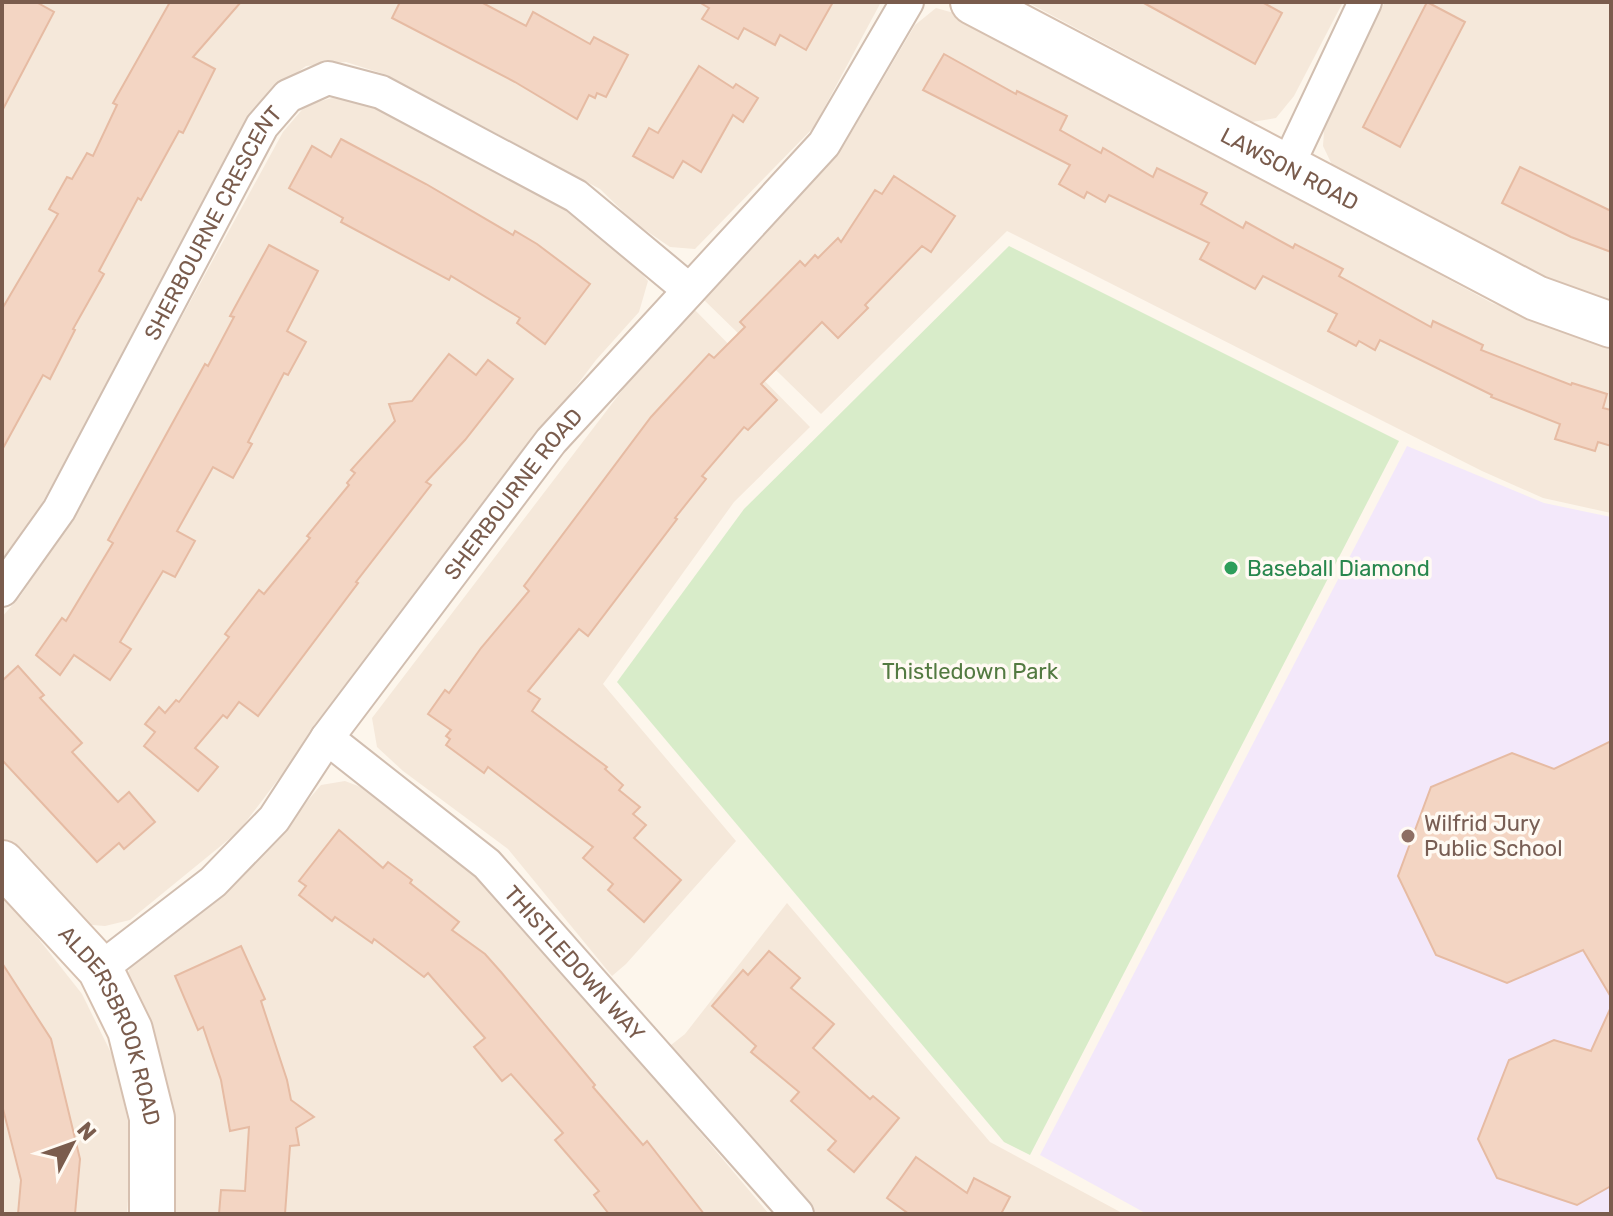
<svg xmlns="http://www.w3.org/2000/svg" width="1613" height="1216" viewBox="0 0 1613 1216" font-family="Rubik,sans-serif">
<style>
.residential{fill:#f5e8da}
.education{fill:#f3e8fa}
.green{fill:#d8ecc9}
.building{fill:#f3d5c3;stroke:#e6bba3;stroke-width:2}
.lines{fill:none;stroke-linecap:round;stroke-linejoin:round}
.street-casing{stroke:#d1beb0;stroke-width:36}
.secondary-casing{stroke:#d6c0b0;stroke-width:48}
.street{stroke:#fff;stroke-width:32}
.secondary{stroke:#fff;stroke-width:44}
.leisure-dot{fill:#2e9e5b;stroke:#fffaf3;stroke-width:3}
.education-dot{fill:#8d6e63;stroke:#fffaf3;stroke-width:3}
.labels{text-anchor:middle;stroke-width:7;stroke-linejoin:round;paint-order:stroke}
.street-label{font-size:22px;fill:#7a5c4d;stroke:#fffaf3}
.leisure-label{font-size:22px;fill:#27864d;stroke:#fffaf3;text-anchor:start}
.park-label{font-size:22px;fill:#537a41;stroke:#fffaf3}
.education-label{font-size:22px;fill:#785e54;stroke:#fffaf3;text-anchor:start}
</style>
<rect width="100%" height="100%" fill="#fdf6ec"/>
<!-- residential -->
<g class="residential">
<path d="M2,2H881L814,127L695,249L670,247L635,223L600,189L387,75L346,62L306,66L264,98L29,527L2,561Z"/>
<path d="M1027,2H1343L1294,96L1276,118L1252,122Z"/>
<path d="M1385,2H1611V308L1510,266L1335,171L1323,146L1325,117Z"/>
<path d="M936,8L961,15L1492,303L1611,349V513L1543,498L1482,471L1007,231L821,414L702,298L844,145L915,25Z"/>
<path d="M332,98L365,101L584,219L617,245L648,281L639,312L596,360L239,831L130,920L105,926L80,924L2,838V617L21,595L68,525L283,132L306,105Z"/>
<path d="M692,307L810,427L734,502L603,684L736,841L626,964L612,976L508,849L403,771L377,747L372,718L643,363Z"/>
<path d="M345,781L371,791L471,868L514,912L769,1214H165L128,972L137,957L253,865L321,785Z"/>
<path d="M2,898L30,928L82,994L115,1061L132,1141L127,1214H2Z"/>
<path d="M787,903L990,1142L1124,1214H817L671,1045L685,1034Z"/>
</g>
<!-- education -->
<path class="education" d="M1407,446L1544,503L1611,517V1214H1147L1040,1155Z"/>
<!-- green -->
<path class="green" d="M1009,246L1399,441L1030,1155L1004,1142L617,682L744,509Z"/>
<!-- building -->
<g class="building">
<path d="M2,2H36L54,12L2,111Z"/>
<path d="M170,2H241L193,57L215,69L183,133L179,131L141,200L138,198L99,271L104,274L73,329L75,330L50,379L43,375L2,450V309L58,214L49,209L67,177L72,179L87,153L93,156L117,105L113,103Z"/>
<path d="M400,2H481L526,26L533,12L590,44L594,37L628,55L606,97L597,93L595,98L589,95L577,119L515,82L392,18Z"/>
<path d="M699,2H833L806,50L780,35L775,45L744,28L738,39L702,19L709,8Z"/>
<path d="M1142,2H1262L1282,13L1255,64Z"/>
<path d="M1427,2L1465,22L1400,147L1363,127Z"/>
<path d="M944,54L1016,94L1017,91L1067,116L1060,130L1101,153L1103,148L1153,177L1157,168L1207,193L1201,204L1243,228L1246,222L1293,248L1295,244L1343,269L1339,276L1431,327L1433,321L1483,345L1481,350L1571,385L1572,383L1607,394L1603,408L1611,410V446L1598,442L1595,451L1555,439L1560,424L1491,397L1492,395L1380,340L1375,350L1359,341L1356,346L1328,331L1337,314L1263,276L1255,289L1200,259L1209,243L1109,195L1105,202L1087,192L1084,198L1059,184L1070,165L923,90Z"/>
<path d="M699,66L733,88L736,84L758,98L743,122L733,115L701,172L683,161L673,178L633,156L649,128L658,133Z"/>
<path d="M341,139L426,184L513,235L515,231L537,244L590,284L545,344L517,323L520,318L451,276L449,280L341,222L343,218L289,188L312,146L331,157Z"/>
<path d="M1520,167L1611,211V252L1571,237L1502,203Z"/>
<path d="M894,176L955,216L931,252L922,246L865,305L868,308L838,338L822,322L761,384L777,400L748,430L744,427L702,476L706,479L675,518L677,519L588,636L579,629L528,691L540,699L532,711L607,767L605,769L623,785L619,790L640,807L633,814L646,825L634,838L681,880L644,922L608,890L613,884L583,858L593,847L488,767L484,773L446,745L450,739L446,736L451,730L428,714L445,690L449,693L481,648L529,591L524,586L651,417L709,354L714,358L745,327L740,322L800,261L805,266L815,255L818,258L838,238L841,242L875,190L882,194Z"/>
<path d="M269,245L318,271L287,331L306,342L288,375L284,373L248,442L252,444L233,478L213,467L177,531L195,541L175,577L163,571L120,642L131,649L110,680L74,655L60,675L36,655L62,618L66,621L113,543L108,540L205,364L208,366L234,317L230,316Z"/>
<path d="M449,354L476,375L488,360L513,379L465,440L426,482L431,485L356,582L358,583L258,716L239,702L227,718L223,715L195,748L218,767L198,791L144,746L155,732L145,724L159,707L165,713L176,700L179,702L229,637L225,634L259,590L264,594L310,538L307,536L349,485L347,483L355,473L351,470L395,421L389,404L412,401Z"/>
<path d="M18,666L44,695L40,698L82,743L72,752L118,802L129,792L155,822L124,849L119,843L97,862L2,760V681Z"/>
<path d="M1611,741V997L1583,950L1507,983L1436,955L1398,876L1431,787L1512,753L1554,769Z"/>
<path d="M339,830L383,868L388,862L412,880L410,883L459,922L452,930L485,954L501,972L595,1085L593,1087L643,1145L647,1141L704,1214H609L594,1195L599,1191L555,1140L563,1133L511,1074L502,1081L474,1047L485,1038L428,973L424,977L374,939L372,943L335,917L332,921L299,895L306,886L299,881Z"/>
<path d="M241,946L265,999L261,1001L287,1080L291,1100L314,1117L296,1128L299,1145L290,1146L285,1214H219L221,1190L245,1191L249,1127L230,1131L221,1080L203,1027L198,1030L175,976Z"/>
<path d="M769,951L800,978L791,988L834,1024L813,1048L870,1099L873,1096L899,1118L854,1172L828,1150L836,1141L791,1101L799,1092L751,1052L756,1046L712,1006L743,970L748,975Z"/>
<path d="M2,963L51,1039L80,1159L75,1214H18L21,1180L2,1105Z"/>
<path d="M1611,1007V1186L1577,1205L1497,1178L1478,1139L1509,1060L1554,1040L1591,1051Z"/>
<path d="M916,1157L967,1193L974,1178L1010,1197L1001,1214H909L887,1198Z"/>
</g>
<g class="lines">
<!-- street casing -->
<g class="street-casing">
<g id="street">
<path d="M1287,167L1365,2"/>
<path id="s1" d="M2,590L59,510L262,126L288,96L328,78L381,92L576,196L689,290"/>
<path id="s2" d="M327,738L487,864L797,1214"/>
<path id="s3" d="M100,969L213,882L274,819L327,738L551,441L824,144L907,2"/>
</g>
</g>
<!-- secondary casing -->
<g class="secondary-casing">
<g id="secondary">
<path id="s4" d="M973,2L1536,298L1611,325"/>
<path id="s5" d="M2,863L100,969L130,1030L152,1118V1214"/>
</g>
</g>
<!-- street -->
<use href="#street" class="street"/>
<!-- secondary -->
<use href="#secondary" class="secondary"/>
</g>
<!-- markers -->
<circle class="leisure-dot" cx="1231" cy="568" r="8"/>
<circle class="education-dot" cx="1408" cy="836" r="8"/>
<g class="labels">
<!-- street labels -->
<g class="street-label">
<text dy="8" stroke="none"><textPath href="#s4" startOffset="358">LAWSON ROAD</textPath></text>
<text dy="8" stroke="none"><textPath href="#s1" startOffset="424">SHERBOURNE CRESCENT</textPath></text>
<text dy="8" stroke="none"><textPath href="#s3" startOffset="634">SHERBOURNE ROAD</textPath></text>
<text dy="8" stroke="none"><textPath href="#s2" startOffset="336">THISTLEDOWN WAY</textPath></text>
<text dy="8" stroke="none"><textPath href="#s5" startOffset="200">ALDERSBROOK ROAD</textPath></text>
</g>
<!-- leisure labels -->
<g class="leisure-label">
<text x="1247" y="576">Baseball Diamond</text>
</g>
<!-- park labels -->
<g class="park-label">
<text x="970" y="679">Thistledown Park</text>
</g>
<!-- education labels -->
<g class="education-label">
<text x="1424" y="831">Wilfrid Jury<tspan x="1424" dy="25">Public School</tspan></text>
</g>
</g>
<!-- border -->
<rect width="1613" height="1216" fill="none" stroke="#7a5c4d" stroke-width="8"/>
<!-- north arrow -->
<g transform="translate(72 1144) rotate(49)" stroke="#fffaf3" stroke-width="6" paint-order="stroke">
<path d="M0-6L14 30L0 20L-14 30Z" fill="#7a5c4d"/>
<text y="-12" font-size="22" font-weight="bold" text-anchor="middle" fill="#7a5c4d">N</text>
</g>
</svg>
